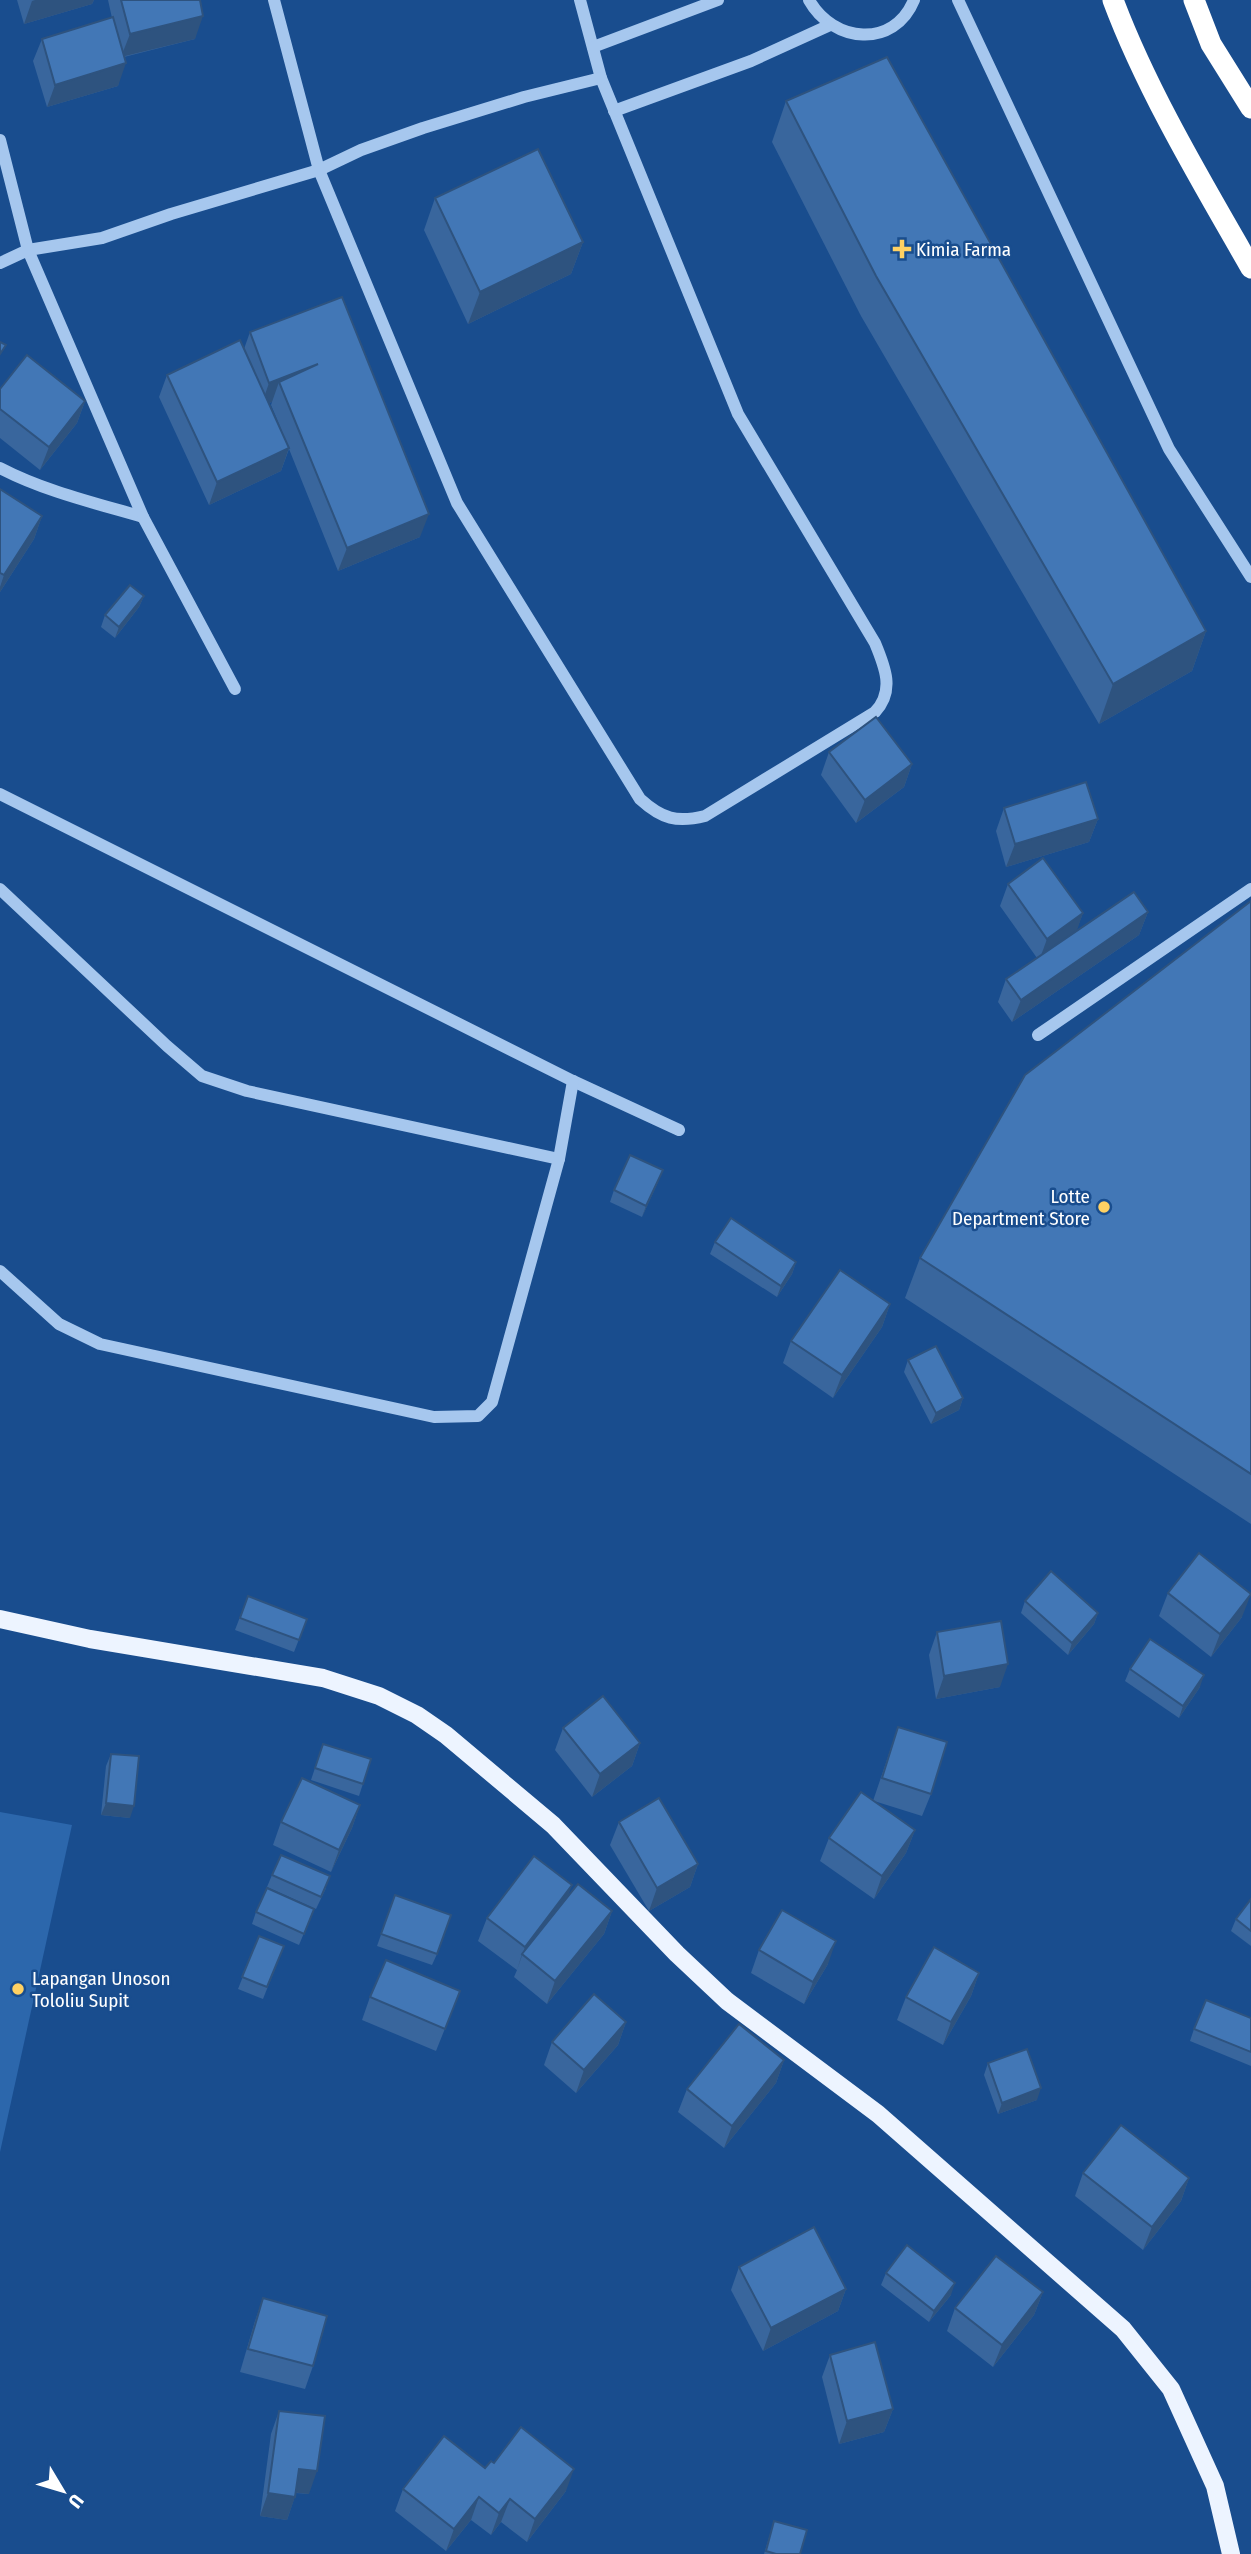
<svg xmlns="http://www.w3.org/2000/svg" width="1251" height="2554" viewBox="0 0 1251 2554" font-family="'Fira Sans Condensed',sans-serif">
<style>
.green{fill:#2c67ac}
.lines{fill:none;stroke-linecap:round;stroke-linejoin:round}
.minor{stroke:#a6c7ee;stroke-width:12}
.major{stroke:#edf4ff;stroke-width:18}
.highway{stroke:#fff;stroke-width:21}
.wall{fill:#39669d;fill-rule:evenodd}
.shaded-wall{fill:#2e537f}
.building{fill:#4277b6;stroke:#2e537f;stroke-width:2}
.poi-dot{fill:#ffd163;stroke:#194d8e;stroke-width:2.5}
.labels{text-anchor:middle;stroke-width:5;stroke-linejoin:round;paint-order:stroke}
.poi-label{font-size:19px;fill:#fff;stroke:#194d8e;text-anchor:start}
</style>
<rect width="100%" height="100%" fill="#194d8e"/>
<!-- green -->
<path class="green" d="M0,1812L72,1825L0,2152Z"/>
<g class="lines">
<!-- minor -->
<g class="minor">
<path d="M274,0L319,170L457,503L640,799C662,819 677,823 705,816L875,712C895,691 885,667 875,643L738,414L601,78L580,0"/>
<path d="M809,0C833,43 894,49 914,0"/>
<path d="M958,0L1169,449L1251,577"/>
<path d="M593,47L718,0"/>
<path d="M614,111L751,61L830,25"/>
<path d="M0,140L28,250L143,517C95,503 44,491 0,468"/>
<path d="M0,263L28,250L102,238L171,214L319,170L361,150L423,128L524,97L601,78"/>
<path d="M143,517L235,689"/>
<path d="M0,794L573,1081L679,1130"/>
<path d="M0,889L167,1046L202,1076L247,1091L559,1159"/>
<path d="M1038,1035L1251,889"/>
<path d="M0,1271L59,1324L100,1344L434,1417L478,1416L492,1402L559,1159L573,1081"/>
</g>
<!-- major -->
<path class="major" d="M0,1619L90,1639L323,1678L379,1696L417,1715L446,1735L553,1825L677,1954L727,2001L878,2114L1123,2329L1171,2389L1215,2486L1231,2554"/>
<!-- highway -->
<g class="highway">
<path d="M1113,0C1147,91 1203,184 1251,268"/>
<path d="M1194,0L1211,44L1251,108"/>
</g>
</g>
<!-- wall -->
<g class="wall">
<path d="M17,0H94L92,4L24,24Z"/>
<path d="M108,0H200L195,39L124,57L118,86L47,107L33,61L42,39L112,18Z"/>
<path d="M786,101L1206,631L1192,671L1099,724L861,316L772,142Z"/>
<path d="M435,198L583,242L571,274L468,324L424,230Z"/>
<path d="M250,332L420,537L338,571L289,449L281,471L209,505L159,397L167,375L244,349ZM272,402L271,405L282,431L269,403Z"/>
<path d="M0,389L85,401L77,423L40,470L0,438Z"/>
<path d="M0,489L42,516L34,539L0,592Z"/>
<path d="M144,596L139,607L115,638L101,627L105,615Z"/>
<path d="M829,752L912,764L904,787L856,823L821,775Z"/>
<path d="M1004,808L1098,819L1089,842L1006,867L996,831Z"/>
<path d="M1008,884L1083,913L1076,931L1148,912L1139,935L1012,1022L998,1002L1006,979L1037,958L1000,906Z"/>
<path d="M1251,901V1524L905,1298L920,1258Z"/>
<path d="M658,1182L642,1217L610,1202L614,1190Z"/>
<path d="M715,1242L796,1262L792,1274L777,1297L710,1254Z"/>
<path d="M890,1304L882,1327L833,1398L783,1363L791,1341Z"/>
<path d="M908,1360L963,1398L959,1410L931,1424L904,1372Z"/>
<path d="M1168,1593L1242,1617L1211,1657L1159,1616Z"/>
<path d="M248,1596L307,1619L294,1652L235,1630Z"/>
<path d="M1025,1601L1098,1613L1094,1624L1068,1655L1021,1613Z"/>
<path d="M937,1632L1000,1687L936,1699L929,1655Z"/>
<path d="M1130,1669L1200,1687L1179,1718L1125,1681Z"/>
<path d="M898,1727L931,1794L922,1816L874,1801L915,1830L906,1853L874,1899L820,1861L829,1838L873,1801Z"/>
<path d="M563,1728L640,1743L632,1766L592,1797L555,1750Z"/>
<path d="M323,1744L371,1759L359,1796L311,1780Z"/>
<path d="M111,1754L130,1818L101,1815L106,1766Z"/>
<path d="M360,1805L352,1828L331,1872L273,1845L281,1822Z"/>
<path d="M619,1822L698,1864L690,1887L649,1911L610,1845Z"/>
<path d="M272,1875L326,1888L316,1909L267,1887Z"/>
<path d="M395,1895L437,1954L432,1965L377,1946Z"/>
<path d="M568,1897L612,1911L604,1934L547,2004L514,1977L517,1970L478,1941L487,1918Z"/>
<path d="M1251,1899V1946L1231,1931L1236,1919Z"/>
<path d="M314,1909L299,1945L252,1924L256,1912Z"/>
<path d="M259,1936L284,1946L263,1999L238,1989Z"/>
<path d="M759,1950L828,1964L804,2004L751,1973Z"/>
<path d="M979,1973L971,1996L943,2045L897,2020L906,1997Z"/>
<path d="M460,1991L436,2051L362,2020L370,1997Z"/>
<path d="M1251,2018V2066L1190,2041L1194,2029Z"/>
<path d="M626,2022L618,2045L576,2093L544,2065L552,2042Z"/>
<path d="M784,2060L776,2083L724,2148L678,2112L687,2089Z"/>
<path d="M988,2063L1037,2100L998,2114L984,2075Z"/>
<path d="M1083,2173L1189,2178L1181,2201L1143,2250L1075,2196Z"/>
<path d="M739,2267L846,2289L838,2311L763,2351L731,2290Z"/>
<path d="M886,2273L951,2295L929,2322L881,2285Z"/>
<path d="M1043,2292L1034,2315L993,2367L947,2331L955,2308Z"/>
<path d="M263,2298L313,2366L305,2389L240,2372L255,2321Z"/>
<path d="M830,2355L893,2409L884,2432L839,2444L822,2377Z"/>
<path d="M279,2411L309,2494L296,2493L287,2520L260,2516L271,2434Z"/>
<path d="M494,2463L566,2491L527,2542L501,2522L491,2535L471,2520L446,2551L395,2511L403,2489L485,2468Z"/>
<path d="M774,2521L800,2554H764Z"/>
</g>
<!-- shaded-wall -->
<g class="shaded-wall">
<path d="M35,0H94L92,4L24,24L32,1Z"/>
<path d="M203,16L195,39L121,57L130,34Z"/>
<path d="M126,63L118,86L47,107L55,85Z"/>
<path d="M583,242L571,274L468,324L480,292Z"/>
<path d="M318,364L279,382L272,402L261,406L269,383Z"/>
<path d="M85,401L77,423L40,470L49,447Z"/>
<path d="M289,448L281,471L209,505L217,482Z"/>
<path d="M429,514L420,537L338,571L347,548Z"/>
<path d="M42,516L34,539L0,592V587L4,575Z"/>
<path d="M144,596L139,607L115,638L119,627Z"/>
<path d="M1206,631L1192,671L1099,724L1113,684Z"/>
<path d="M912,764L904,787L856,823L865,800Z"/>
<path d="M1098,819L1089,842L1006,867L1015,844Z"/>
<path d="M1148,912L1139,935L1012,1022L1021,1000Z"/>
<path d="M1083,913L1075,936L1039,961L1047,939Z"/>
<path d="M663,1170L658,1182L642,1217L646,1206Z"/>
<path d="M796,1262L792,1274L777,1297L781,1286Z"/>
<path d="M890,1304L882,1327L833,1398L842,1375Z"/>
<path d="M963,1398L959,1410L931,1424L936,1413Z"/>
<path d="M1251,1594L1242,1617L1211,1657L1220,1634Z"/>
<path d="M1098,1613L1094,1624L1068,1655L1072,1643Z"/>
<path d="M1008,1664L1000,1687L936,1699L944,1676Z"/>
<path d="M1204,1675L1200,1687L1179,1718L1183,1706Z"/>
<path d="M640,1743L632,1766L592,1797L600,1774Z"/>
<path d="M106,1803L134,1806L130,1818L101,1815Z"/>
<path d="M360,1805L352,1828L331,1872L339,1850Z"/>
<path d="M915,1830L906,1853L874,1899L882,1876Z"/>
<path d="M698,1864L690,1887L649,1911L657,1888Z"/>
<path d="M572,1885L564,1908L522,1954L517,1970L525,1947Z"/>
<path d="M612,1911L604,1934L547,2004L555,1981Z"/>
<path d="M836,1941L828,1964L804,2004L813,1982Z"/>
<path d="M979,1973L971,1996L943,2045L951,2022Z"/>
<path d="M626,2022L618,2045L576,2093L584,2070Z"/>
<path d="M784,2060L776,2083L724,2148L732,2126Z"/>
<path d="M1041,2088L1037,2100L998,2114L1002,2103Z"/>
<path d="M1189,2178L1181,2201L1143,2250L1152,2227Z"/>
<path d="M955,2283L951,2295L929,2322L934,2311Z"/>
<path d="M846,2289L838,2311L763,2351L771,2328Z"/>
<path d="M1043,2292L1034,2315L993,2367L1002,2345Z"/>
<path d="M893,2409L884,2432L839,2444L847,2421Z"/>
<path d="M299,2469L317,2471L309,2494L290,2492Z"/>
<path d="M574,2469L566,2491L527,2542L535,2519Z"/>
<path d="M268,2493L295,2497L287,2520L260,2516Z"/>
<path d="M479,2497L471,2520L446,2551L454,2529Z"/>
<path d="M510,2499L501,2522L491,2535L499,2513Z"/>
</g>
<!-- building -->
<g class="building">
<path d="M121,0H200L203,16L130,34Z"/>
<path d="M113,17L126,63L55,85L42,39Z"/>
<path d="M887,57L1206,631L1113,684L876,276L786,101Z"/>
<path d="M538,149L583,242L480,292L435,198Z"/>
<path d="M342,297L429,514L347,548L279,382L318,364L269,383L250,332Z"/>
<path d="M240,340L289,448L217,482L167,375Z"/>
<path d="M0,342L6,345L0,354Z"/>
<path d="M27,355L85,401L49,447L0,409V389Z"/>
<path d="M0,489L42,516L4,575L0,573Z"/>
<path d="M130,585L144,596L119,627L105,615Z"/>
<path d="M876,717L912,764L865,800L829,752Z"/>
<path d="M1086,782L1098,819L1015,844L1004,808Z"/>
<path d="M1043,858L1083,913L1047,939L1008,884Z"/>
<path d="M1134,892L1148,912L1021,1000L1006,979Z"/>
<path d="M1251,901V1474L920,1258L1025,1075Z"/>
<path d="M630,1155L663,1170L646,1206L614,1190Z"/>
<path d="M731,1218L796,1262L781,1286L715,1242Z"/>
<path d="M840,1270L890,1304L842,1375L791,1341Z"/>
<path d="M936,1346L963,1398L936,1413L908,1360Z"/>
<path d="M1199,1553L1251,1594L1220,1634L1168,1593Z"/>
<path d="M1051,1571L1098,1613L1072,1643L1025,1601Z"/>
<path d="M248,1596L307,1619L299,1640L240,1618Z"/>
<path d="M1001,1621L1008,1664L944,1676L937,1632Z"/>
<path d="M1150,1639L1204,1675L1183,1706L1130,1669Z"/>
<path d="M603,1696L640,1743L600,1774L563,1728Z"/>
<path d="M898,1727L947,1742L931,1794L882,1778Z"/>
<path d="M323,1744L371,1759L363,1784L315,1768Z"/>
<path d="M111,1754L139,1756L134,1806L106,1803Z"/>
<path d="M302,1778L360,1805L339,1850L281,1822Z"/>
<path d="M861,1792L915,1830L882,1876L829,1838Z"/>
<path d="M659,1798L698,1864L657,1888L619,1822Z"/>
<path d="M281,1855L330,1876L321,1897L272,1875Z"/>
<path d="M534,1856L572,1885L525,1947L487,1918Z"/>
<path d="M578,1884L612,1911L555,1981L522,1954Z"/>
<path d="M267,1888L314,1909L304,1934L256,1912Z"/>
<path d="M395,1895L451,1915L437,1954L381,1934Z"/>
<path d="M1251,1899V1931L1236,1919Z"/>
<path d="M782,1910L836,1941L813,1982L759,1950Z"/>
<path d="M259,1936L284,1946L267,1987L242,1977Z"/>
<path d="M934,1947L979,1973L951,2022L906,1997Z"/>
<path d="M386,1960L460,1991L445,2029L370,1997Z"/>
<path d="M594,1994L626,2022L584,2070L552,2042Z"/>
<path d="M1206,2000L1251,2018V2052L1194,2029Z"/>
<path d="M739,2024L784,2060L732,2126L687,2089Z"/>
<path d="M1027,2049L1041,2088L1002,2103L988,2063Z"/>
<path d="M1121,2125L1189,2178L1152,2227L1083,2173Z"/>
<path d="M814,2227L846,2289L771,2328L739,2267Z"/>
<path d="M907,2245L955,2283L934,2311L886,2273Z"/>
<path d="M996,2256L1043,2292L1002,2345L955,2308Z"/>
<path d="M263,2298L327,2316L313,2366L248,2349Z"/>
<path d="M875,2342L893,2409L847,2421L830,2355Z"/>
<path d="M279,2411L325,2416L317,2471L299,2469L295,2497L268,2493Z"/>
<path d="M521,2427L574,2469L535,2519L510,2499L499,2513L479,2497L454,2529L403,2489L444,2436L485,2468L491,2461L494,2463Z"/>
<path d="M774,2521L807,2530L800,2554H776L766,2551Z"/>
</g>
<!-- markers -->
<g class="poi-dot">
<path d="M898.5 238.5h7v7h7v7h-7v7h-7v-7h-7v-7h7z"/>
<circle cx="1104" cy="1207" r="7"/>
<circle cx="18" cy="1989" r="7"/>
</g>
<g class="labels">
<!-- poi labels -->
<g class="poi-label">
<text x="916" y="256">Kimia Farma</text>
<text x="1090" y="1203" text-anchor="end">Lotte<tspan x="1090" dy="22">Department Store</tspan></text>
<text x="32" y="1985">Lapangan Unoson<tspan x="32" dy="22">Tololiu Supit</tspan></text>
</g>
</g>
<!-- north arrow -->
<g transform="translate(63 2491) rotate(128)" stroke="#194d8e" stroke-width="5" paint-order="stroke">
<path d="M0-5L12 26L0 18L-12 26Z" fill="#ffffff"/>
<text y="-10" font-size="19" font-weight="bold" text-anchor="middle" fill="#ffffff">U</text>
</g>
</svg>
